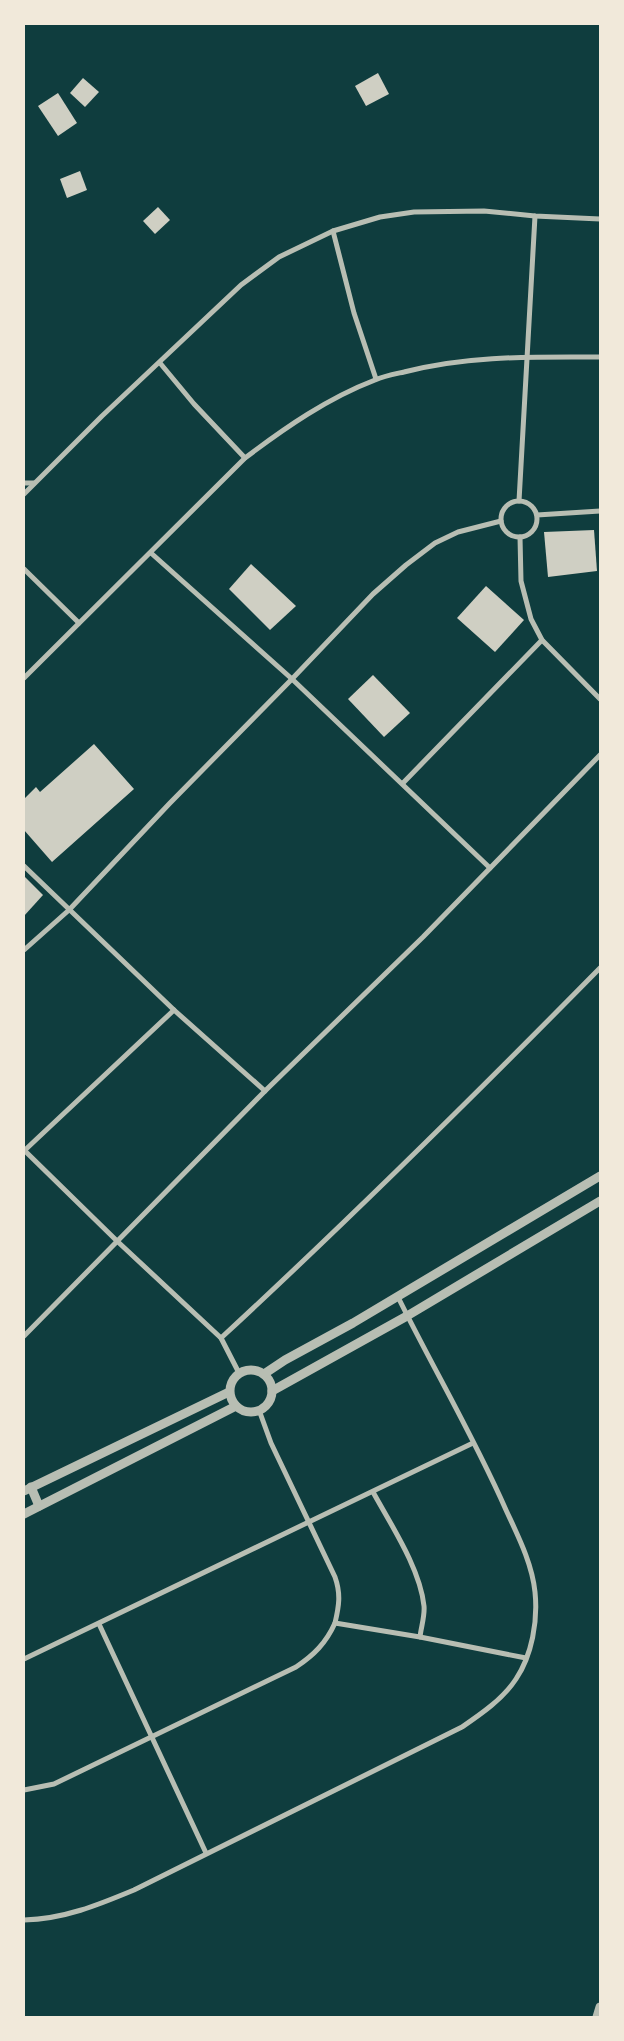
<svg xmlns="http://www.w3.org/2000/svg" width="624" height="2041" viewBox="0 0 624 2041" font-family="'Open Sans',sans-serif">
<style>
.building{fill:#cfcfc3}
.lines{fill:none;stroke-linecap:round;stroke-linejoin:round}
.minor{stroke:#b8beb3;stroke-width:5}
.tertiary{stroke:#b8beb3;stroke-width:9}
</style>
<rect width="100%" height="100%" fill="#0f3d3e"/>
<!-- building -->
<g class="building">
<path d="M378,73L389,94L366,106L355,86Z"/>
<path d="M83,78L99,92L85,107L70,93Z"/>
<path d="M58,93L77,123L58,136L38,106Z"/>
<path d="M80,171L87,190L67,198L60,179Z"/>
<path d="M158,207L170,220L155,234L143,221Z"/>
<path d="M594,530L597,571L548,577L544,532Z"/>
<path d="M251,564L296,606L270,630L229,589Z"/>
<path d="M486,586L524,620L495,652L457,618Z"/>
<path d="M373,675L410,713L384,737L348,699Z"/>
<path d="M94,744L134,789L52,862L24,830V799L36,787L40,792Z"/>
<path d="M24,876L43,895L24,916Z"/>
</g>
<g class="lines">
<!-- minor -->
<g class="minor">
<path d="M333,231L354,313L376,379"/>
<path d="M160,363L194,404L245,458"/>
<path d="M24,483H34"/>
<path d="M24,494L102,416L241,285L279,257L333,231L380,217L414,212L484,211L535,216L600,219"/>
<path d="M519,501L535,216"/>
<circle cx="519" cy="519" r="18"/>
<path d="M537,515L600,511"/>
<path d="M520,537L521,581L531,619L542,640L600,699"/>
<path d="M151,553L292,679L490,868"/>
<path d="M24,569L79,623"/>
<path d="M24,678L245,458C286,427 328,398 375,380C384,376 395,374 404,372C468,355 535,357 600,357"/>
<path d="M403,783L542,640"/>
<path d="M24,866L174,1010L265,1091"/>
<path d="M24,950L69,910L170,803L292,679L373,594L406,565L435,543L458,532L501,521"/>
<path d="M24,1150L117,1241L221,1338L239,1373"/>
<path d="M25,1150L174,1010"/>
<path d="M24,1336L265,1091L423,937L600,755"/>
<path d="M221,1338C351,1218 476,1094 600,968"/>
<path d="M259,1410L271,1443L335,1577C341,1594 339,1606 335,1623L420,1637L526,1658"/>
<path d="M373,1492C391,1525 420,1568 424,1606C425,1616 421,1627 420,1637"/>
<path d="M99,1624L206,1853"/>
<path d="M24,1659L473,1443"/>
<path d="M24,1790L54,1784L296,1667C314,1655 326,1643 335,1623"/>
<path d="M24,1920C64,1919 98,1905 134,1890L462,1727C481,1714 503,1699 516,1679C532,1655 538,1621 535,1592C532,1563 518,1536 506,1510C474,1437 433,1368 398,1297"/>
</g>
<!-- tertiary -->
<g class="tertiary">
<circle cx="251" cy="1391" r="21"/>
<path d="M264,1374L285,1360L353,1323L600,1176"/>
<path d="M272,1391L407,1316L600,1201"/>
<path d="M31,1487L39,1506"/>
<path d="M24,1491L229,1392"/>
<path d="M24,1514L236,1406"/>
<path d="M597,2017L600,2007"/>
</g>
</g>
<!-- border -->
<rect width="624" height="2041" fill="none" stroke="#f1e9da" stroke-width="50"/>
</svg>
